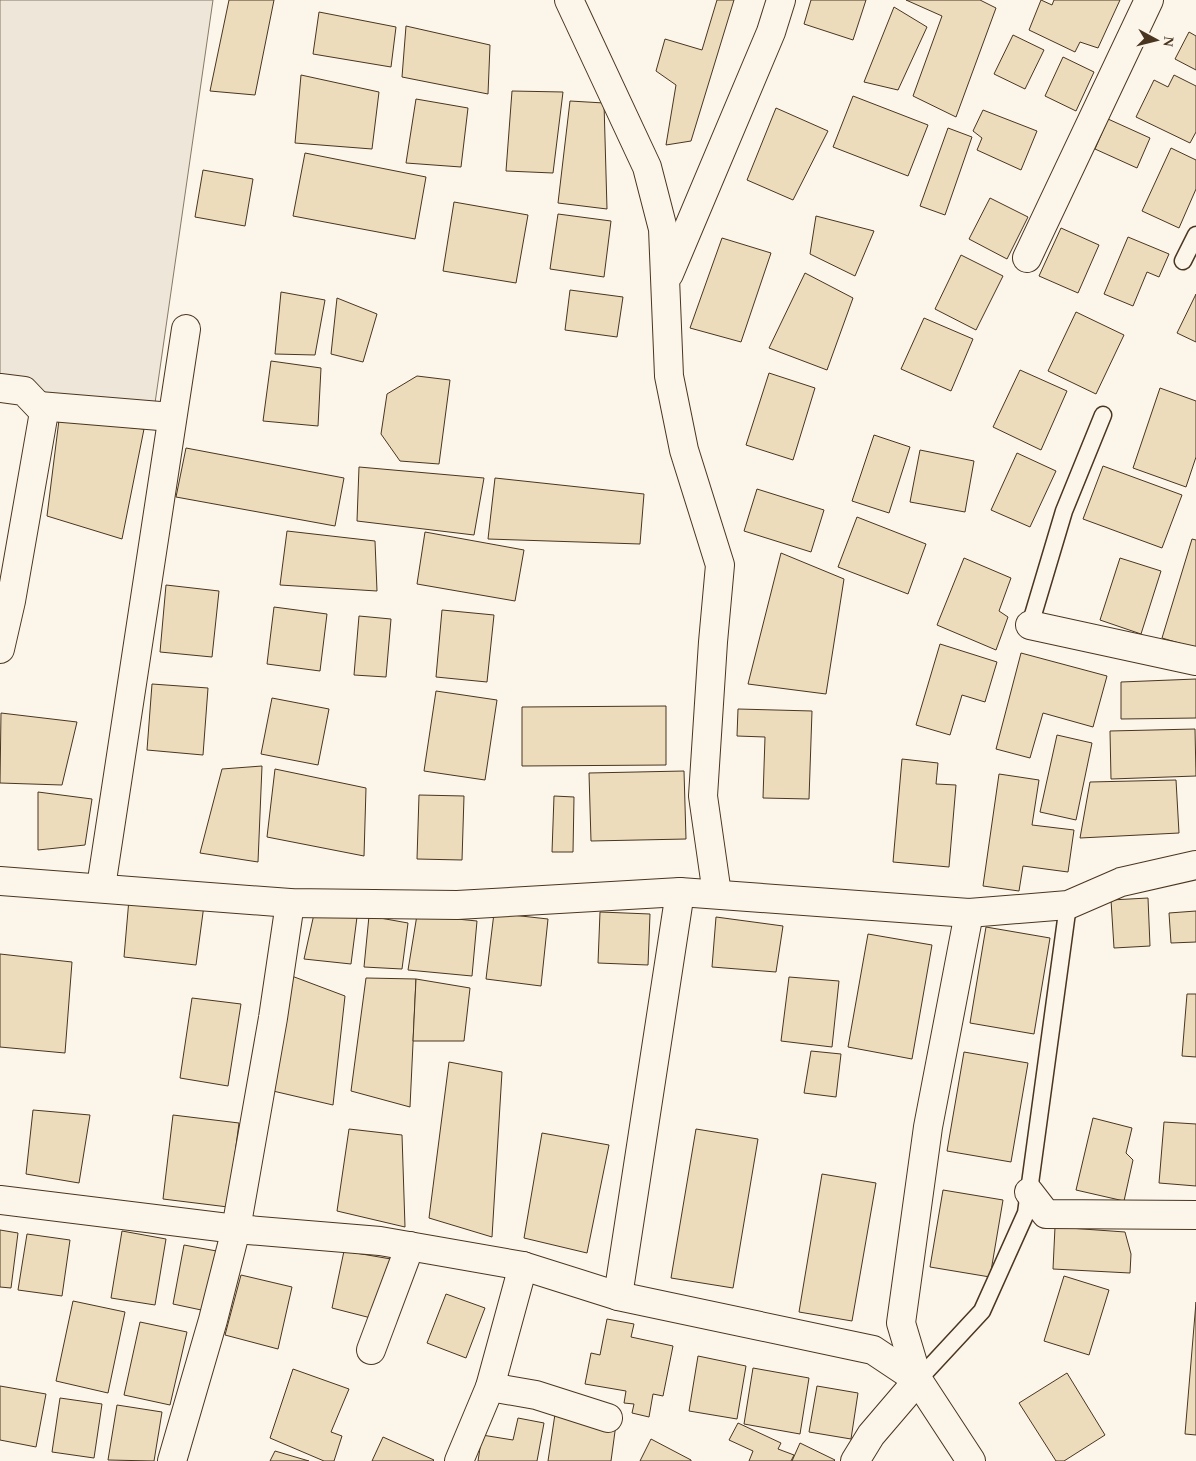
<svg xmlns="http://www.w3.org/2000/svg" width="1196" height="1461" viewBox="0 0 1196 1461" font-family="Georgia,serif">
<style>
.green{fill:#ede6d9;stroke:#887966}
.building{fill:#ecdcbc;stroke:#4a3520}
.lines{fill:none;stroke-linecap:round;stroke-linejoin:round}
.lane-casing{stroke:#4a3520;stroke-width:19}
.street-casing{stroke:#4a3520;stroke-width:30}
.lane{stroke:#fbf6e9;stroke-width:16}
.street{stroke:#fbf6e9;stroke-width:28}
</style>
<rect width="100%" height="100%" fill="#fbf6e9"/>
<!-- green -->
<path class="green" d="M0,0H213L154,410L0,388Z"/>
<!-- building -->
<g class="building">
<path d="M229,0H274L255,95L210,91Z"/>
<path d="M717,0H734L691,141L666,145L676,85L656,71L665,39L702,50Z"/>
<path d="M811,0H866L853,40L804,24Z"/>
<path d="M906,0H980L996,8L956,117L913,96L942,16Z"/>
<path d="M1041,0L1052,5L1054,0H1120L1098,48L1080,42L1075,52L1029,30Z"/>
<path d="M894,7L927,27L898,90L864,82Z"/>
<path d="M319,12L396,27L391,67L313,54Z"/>
<path d="M406,26L490,45L488,94L402,77Z"/>
<path d="M1189,32L1196,36V70L1175,59Z"/>
<path d="M1013,35L1044,50L1025,89L994,74Z"/>
<path d="M1063,57L1094,72L1076,111L1045,96Z"/>
<path d="M301,75L379,92L372,149L295,143Z"/>
<path d="M1174,75L1196,86V132L1190,143L1136,117L1154,80L1168,87Z"/>
<path d="M512,91L563,92L553,173L506,171Z"/>
<path d="M853,96L928,125L908,176L833,147Z"/>
<path d="M416,99L468,108L461,167L406,163Z"/>
<path d="M570,101L604,103L607,209L558,203Z"/>
<path d="M776,108L828,131L793,200L747,180Z"/>
<path d="M983,110L1037,131L1021,170L977,150L982,138L973,131Z"/>
<path d="M1108,119L1150,138L1137,168L1095,149Z"/>
<path d="M948,128L972,137L945,215L920,206Z"/>
<path d="M1171,148L1196,160V189L1179,228L1142,211Z"/>
<path d="M305,153L426,177L415,239L293,216Z"/>
<path d="M203,170L253,179L245,226L195,217Z"/>
<path d="M990,198L1028,217L1007,259L969,239Z"/>
<path d="M454,202L528,215L516,283L443,271Z"/>
<path d="M558,214L611,221L604,277L550,269Z"/>
<path d="M816,216L874,231L855,276L810,254Z"/>
<path d="M1061,228L1099,245L1078,293L1039,276Z"/>
<path d="M1128,237L1169,254L1159,277L1147,272L1133,306L1104,294Z"/>
<path d="M722,238L771,253L741,342L690,328Z"/>
<path d="M961,255L1003,276L976,330L935,309Z"/>
<path d="M805,273L853,298L827,370L769,348Z"/>
<path d="M570,290L623,297L617,337L565,330Z"/>
<path d="M281,292L325,300L315,355L275,354Z"/>
<path d="M1196,294V342L1177,333Z"/>
<path d="M337,298L377,314L363,362L331,354Z"/>
<path d="M1076,312L1124,335L1096,394L1048,371Z"/>
<path d="M924,318L973,339L951,391L901,369Z"/>
<path d="M271,361L321,368L318,426L263,421Z"/>
<path d="M1020,370L1067,391L1041,450L993,427Z"/>
<path d="M769,373L815,388L793,460L746,445Z"/>
<path d="M417,376L450,380L439,464L400,461L381,434L387,394Z"/>
<path d="M1160,388L1196,401V457L1186,487L1133,468Z"/>
<path d="M59,420L144,429L122,539L47,516Z"/>
<path d="M874,435L910,447L889,513L852,501Z"/>
<path d="M186,448L344,478L335,526L176,497Z"/>
<path d="M920,450L974,461L965,512L910,502Z"/>
<path d="M1017,453L1056,471L1030,527L991,510Z"/>
<path d="M1103,466L1182,495L1162,548L1083,519Z"/>
<path d="M359,467L484,478L474,535L357,521Z"/>
<path d="M495,478L644,494L640,544L488,539Z"/>
<path d="M757,489L824,510L811,552L744,531Z"/>
<path d="M857,517L926,544L908,594L838,567Z"/>
<path d="M287,531L375,541L377,591L280,585Z"/>
<path d="M425,532L524,550L515,601L417,584Z"/>
<path d="M1192,539L1196,540V648L1162,638Z"/>
<path d="M781,553L844,579L826,694L748,684Z"/>
<path d="M964,558L1011,578L999,611L1008,617L996,650L937,625Z"/>
<path d="M1120,558L1161,571L1141,634L1100,620Z"/>
<path d="M166,585L219,591L212,657L160,652Z"/>
<path d="M274,607L327,614L320,671L267,664Z"/>
<path d="M442,610L494,615L487,682L436,677Z"/>
<path d="M359,616L391,619L386,677L354,675Z"/>
<path d="M940,644L997,662L985,702L962,695L950,735L916,725Z"/>
<path d="M1021,653L1107,676L1093,727L1043,713L1030,758L996,749Z"/>
<path d="M1196,679V718L1121,719V682Z"/>
<path d="M152,684L208,688L203,755L147,750Z"/>
<path d="M436,691L497,700L485,780L424,771Z"/>
<path d="M272,698L329,709L318,765L261,754Z"/>
<path d="M666,706V765L522,766V707Z"/>
<path d="M738,709L812,711L809,799L763,798L765,737L737,736Z"/>
<path d="M1,713L77,722L62,785L0,783Z"/>
<path d="M1195,729L1196,776L1111,779L1110,731Z"/>
<path d="M1057,735L1092,743L1076,820L1040,812Z"/>
<path d="M902,759L938,763L936,784L956,785L949,867L893,862Z"/>
<path d="M262,766L258,862L200,853L222,769Z"/>
<path d="M275,769L366,788L364,856L267,837Z"/>
<path d="M684,771L686,839L591,841L589,773Z"/>
<path d="M999,774L1039,780L1032,825L1074,830L1068,872L1023,866L1019,891L983,886Z"/>
<path d="M1176,780L1179,833L1080,838L1090,782Z"/>
<path d="M38,792L92,799L85,845L38,850Z"/>
<path d="M419,795L464,796L462,860L417,859Z"/>
<path d="M554,796L574,797L573,852H552Z"/>
<path d="M1148,898L1150,946L1114,948L1111,900Z"/>
<path d="M129,899L204,905L196,965L124,957Z"/>
<path d="M1196,911V942L1171,943L1169,913Z"/>
<path d="M600,912L650,914L648,965L598,963Z"/>
<path d="M494,913L548,919L541,986L486,979Z"/>
<path d="M314,914L357,917L351,964L304,959Z"/>
<path d="M417,915L477,921L472,976L408,970Z"/>
<path d="M369,916L408,923L402,969L364,967Z"/>
<path d="M716,917L783,926L776,972L712,967Z"/>
<path d="M986,927L1050,938L1034,1034L970,1023Z"/>
<path d="M868,934L932,945L912,1059L848,1047Z"/>
<path d="M0,954L72,962L65,1053L0,1047Z"/>
<path d="M289,975L345,996L333,1105L273,1091Z"/>
<path d="M789,977L839,981L832,1047L781,1041Z"/>
<path d="M366,978L416,979L410,1107L351,1091Z"/>
<path d="M416,979L470,988L464,1041H413Z"/>
<path d="M1187,994H1196V1057L1182,1056Z"/>
<path d="M192,998L241,1004L228,1086L180,1078Z"/>
<path d="M811,1051L841,1054L836,1097L804,1093Z"/>
<path d="M964,1052L1028,1063L1011,1162L947,1151Z"/>
<path d="M449,1062L502,1072L492,1237L429,1218Z"/>
<path d="M33,1110L90,1115L79,1183L26,1174Z"/>
<path d="M173,1115L239,1123L228,1207L163,1199Z"/>
<path d="M1093,1118L1132,1128L1126,1153L1133,1160L1124,1201L1076,1190Z"/>
<path d="M1164,1122L1196,1124V1186L1159,1183Z"/>
<path d="M349,1129L402,1135L405,1227L337,1211Z"/>
<path d="M696,1129L758,1139L733,1288L671,1278Z"/>
<path d="M542,1133L609,1145L587,1253L524,1238Z"/>
<path d="M822,1174L876,1183L852,1321L799,1312Z"/>
<path d="M943,1190L1003,1200L990,1277L930,1267Z"/>
<path d="M1055,1227L1125,1232L1131,1254L1130,1273L1053,1269Z"/>
<path d="M0,1230L18,1233L11,1288L0,1287Z"/>
<path d="M122,1231L166,1239L155,1305L111,1298Z"/>
<path d="M27,1234L70,1240L62,1296L18,1290Z"/>
<path d="M184,1245L222,1252L206,1311L173,1304Z"/>
<path d="M344,1251L391,1259L371,1318L332,1308Z"/>
<path d="M241,1275L292,1287L278,1349L225,1335Z"/>
<path d="M1064,1276L1109,1290L1089,1355L1044,1341Z"/>
<path d="M446,1294L485,1308L466,1358L427,1343Z"/>
<path d="M73,1301L125,1312L108,1393L56,1381Z"/>
<path d="M1196,1302V1435L1185,1434Z"/>
<path d="M607,1319L634,1324L631,1337L673,1346L663,1396L653,1394L649,1417L632,1413L634,1404L624,1403L626,1391L585,1384L591,1353L600,1355Z"/>
<path d="M140,1322L187,1332L170,1405L124,1395Z"/>
<path d="M698,1356L746,1366L737,1419L689,1411Z"/>
<path d="M753,1368L809,1378L800,1434L744,1424Z"/>
<path d="M293,1369L349,1389L331,1432L342,1436L334,1461H324L270,1438Z"/>
<path d="M1067,1373L1105,1435L1064,1461H1056L1019,1403Z"/>
<path d="M0,1386L46,1394L36,1447L0,1440Z"/>
<path d="M817,1386L858,1393L851,1439L809,1432Z"/>
<path d="M60,1398L102,1404L94,1458L52,1452Z"/>
<path d="M117,1405L162,1412L154,1461L108,1460Z"/>
<path d="M555,1414L616,1424L611,1461H548Z"/>
<path d="M518,1418L544,1423L537,1461H478L482,1435L513,1440Z"/>
<path d="M738,1423L781,1443L778,1449L794,1455L791,1461H749L753,1451L729,1440Z"/>
<path d="M383,1437L434,1460L433,1461H372Z"/>
<path d="M651,1439L691,1460V1461H640Z"/>
<path d="M800,1443L835,1460L834,1461H792Z"/>
<path d="M275,1451L309,1461H270Z"/>
</g>
<g class="lines">
<!-- lane casing -->
<g class="lane-casing">
<g id="lane">
<path d="M1183,261L1196,235"/>
<path d="M1030,625L1064,511L1103,415"/>
<path d="M918,1380L982,1311L1026,1213L1068,905"/>
</g>
</g>
<!-- street casing -->
<g class="street-casing">
<g id="street">
<path d="M569,0L647,167L663,229L669,376L684,450L720,565L713,642L703,796L717,894"/>
<path d="M1027,258L1149,0"/>
<path d="M669,274L771,32L781,0"/>
<path d="M0,388L24,391L44,412L11,601L0,649"/>
<path d="M39,406L172,417"/>
<path d="M1030,625L1196,661"/>
<path d="M0,881L290,903L457,905L680,892L969,913L1068,905L1121,882L1196,865"/>
<path d="M101,887L186,329"/>
<path d="M969,913L928,1127L901,1323L918,1380L971,1461"/>
<path d="M1029,1192L1046,1214L1196,1215"/>
<path d="M0,1200L236,1229L380,1241L523,1266L618,1296L873,1350L918,1380"/>
<path d="M618,1296L680,892"/>
<path d="M371,1350L410,1246"/>
<path d="M490,1387L536,1395L608,1418"/>
<path d="M172,1461L213,1320L236,1229L273,1018L290,903"/>
<path d="M459,1461L490,1387L523,1266"/>
<path d="M855,1461L871,1435L918,1380"/>
</g>
</g>
<!-- lane -->
<use href="#lane" class="lane"/>
<!-- street -->
<use href="#street" class="street"/>
</g>
<!-- north arrow -->
<g transform="translate(1156 40) rotate(97)" stroke="#fbf6e9" stroke-width="4" paint-order="stroke">
<path d="M0-4L9 19L0 12L-9 19Z" fill="#4a3520"/>
<text y="-8" font-size="14" font-weight="bold" text-anchor="middle" fill="#4a3520">N</text>
</g>
</svg>
